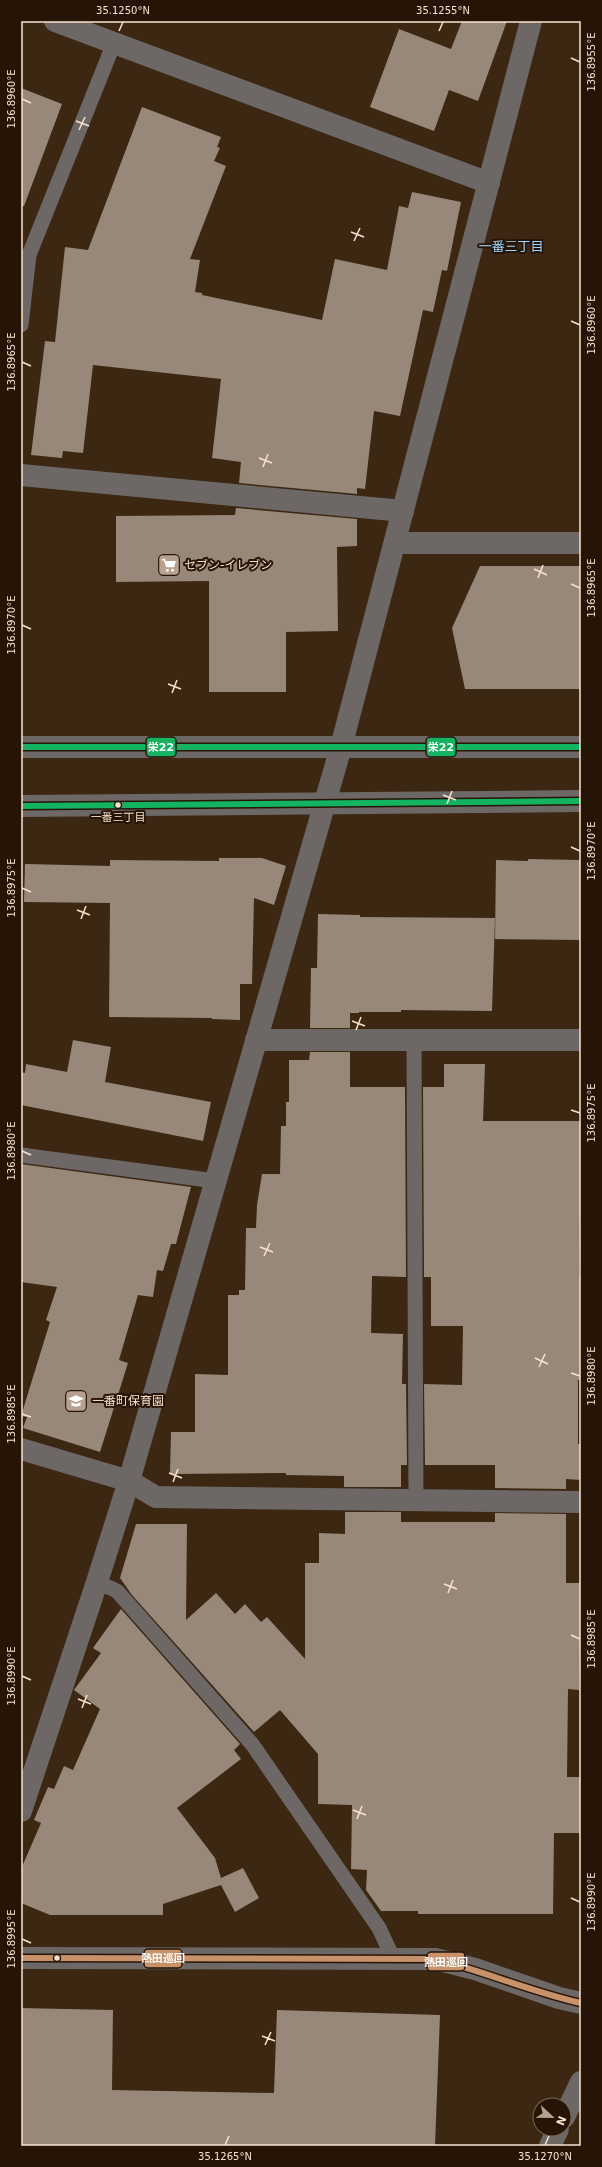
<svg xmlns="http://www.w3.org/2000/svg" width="602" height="2167" viewBox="0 0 602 2167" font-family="'DejaVu Sans','Noto Sans JP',sans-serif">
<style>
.building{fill:#988879}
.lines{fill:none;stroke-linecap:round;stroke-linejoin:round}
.service{stroke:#6d6766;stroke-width:15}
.minor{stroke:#6d6766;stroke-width:22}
.tertiary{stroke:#6d6766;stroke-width:22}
.bus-1-casing{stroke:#261507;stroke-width:9}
.bus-2-casing{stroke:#261507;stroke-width:9}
.bus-1{stroke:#c7916a;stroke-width:6}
.bus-2{stroke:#13b361;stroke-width:6}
.ticks{fill:none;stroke:#fae2d0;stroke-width:1.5}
.bus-dot{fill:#fae2d0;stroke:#261507;stroke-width:1.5}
.labels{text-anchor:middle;stroke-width:4;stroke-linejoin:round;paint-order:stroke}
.bus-label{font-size:11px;fill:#fae2d0;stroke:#261507}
.poi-label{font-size:12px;fill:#fae2d0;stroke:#261507;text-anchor:start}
.neighbourhood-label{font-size:13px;fill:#9ed5fe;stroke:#261507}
.line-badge{stroke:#261507;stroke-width:1.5}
.badge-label{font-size:11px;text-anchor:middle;font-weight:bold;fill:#fff}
.neatline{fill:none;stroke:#fae2d0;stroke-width:1.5}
.ticks-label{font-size:10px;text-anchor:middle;fill:#fae2d0}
</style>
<rect width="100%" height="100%" fill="#3b2712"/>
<!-- building -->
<g class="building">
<path d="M462,21H507L478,101L449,90L434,131L370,107L399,29L451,49Z"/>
<path d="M21,88L62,104L24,206H21Z"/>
<path d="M142,107L221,137L217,147L220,148L214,161L226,166L190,259L200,260L195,292L202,293V295L322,320L335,259L387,270L399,206L408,208L412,192L461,202L447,271L442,270L433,312L423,310L400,416L374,411L365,489L357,488V494L239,483L241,462L212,458L221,379L93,365L83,453L63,451L62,458L31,455L45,341L55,342L65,247L88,250Z"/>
<path d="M236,508L357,519V546L337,547L338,631L286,632V692H209V581L116,582V516L235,515Z"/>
<path d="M480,566H581V689H465L452,628Z"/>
<path d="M219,858H262L286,866L274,905L254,898L252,984H240V1020L212,1019V1018L109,1017L110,903L24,902L25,864L110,866V860L219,861Z"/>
<path d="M528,859L581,860V940L495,939L496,860L528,861Z"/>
<path d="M318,914L360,915V917L495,918L492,1011L401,1010V1012H359V1013H350V1028H310L311,968H317Z"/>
<path d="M73,1040L111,1047L105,1082L211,1102L203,1141L21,1105V1072L25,1073L26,1064L67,1072Z"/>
<path d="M310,1052H350V1087H405L406,1277L372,1276L371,1333L403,1334L402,1384H406L407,1465H401V1487H344V1476L286,1475V1473L170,1474L171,1432H195V1374L228,1375V1295H239V1290H245L246,1228H256L257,1205L262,1174H280L281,1126H286V1102H289V1060H309Z"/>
<path d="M444,1064H485L483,1121H581L579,1276H581V1380H578V1444H581V1480L566,1479V1489L495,1488V1465H425L424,1384L462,1385L463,1326H431V1277H424L423,1087H444Z"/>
<path d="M21,1164L191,1187L176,1244H171L163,1271L157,1270L153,1297L138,1295L119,1360L128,1363L100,1452L23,1428L27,1417L21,1416L50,1322L46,1320L57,1287L21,1282Z"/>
<path d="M345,1512H401V1522H495V1513L566,1514V1583H581L579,1690L568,1689L567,1777H581V1833H554L553,1914H418V1911H381L366,1890L367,1870L351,1869L352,1805L318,1804V1754L280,1710L254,1732L132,1595L120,1578L136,1524H187L186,1620L216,1593L235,1614L245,1604L261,1622L267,1617L305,1659V1563H319V1533L345,1534Z"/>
<path d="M121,1609L240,1744L234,1750L241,1759L177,1808L215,1858L221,1878L243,1868L259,1898L235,1912L221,1885L163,1904V1915H50L21,1903V1869L41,1823L34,1820L48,1787L54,1789L64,1766L73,1770L100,1709L74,1690L101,1653L93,1648Z"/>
<path d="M21,2008L113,2010L112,2090L274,2093L277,2010L440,2015L435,2146H21Z"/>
</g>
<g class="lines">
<!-- service -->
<g class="service">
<path d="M21,325L29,255L114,43"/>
<path d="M414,1040L416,1499"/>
<path d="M21,1155L215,1181"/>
<path d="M97,1582L117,1591L252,1744L379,1928L393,1958"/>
</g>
<!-- minor -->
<g class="minor">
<path d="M55,21L489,183"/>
<path d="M21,475L403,511"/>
<path d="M395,543H581"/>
<path d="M256,1040H581"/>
<path d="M21,1449L129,1481L156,1497L581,1502"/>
<path d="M21,1811L97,1582L129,1481L341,747L531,21"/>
<path d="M564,2117L581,2082"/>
<path d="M550,2146L558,2129"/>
</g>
<!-- tertiary -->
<g class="tertiary">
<path d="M21,747H581"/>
<path d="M21,806L581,801"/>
<path d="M21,1958L435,1959L475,1969L559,1998L581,2003"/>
</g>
<!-- bus-1 casing -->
<g class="bus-1-casing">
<path id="bus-1" d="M21,1958L435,1959C484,1971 531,1992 581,2003"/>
</g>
<!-- bus-2 casing -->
<g class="bus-2-casing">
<g id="bus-2">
<path d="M21,747H581"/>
<path d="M21,806L581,801"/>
</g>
</g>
<!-- bus-1 -->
<use href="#bus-1" class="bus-1"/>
<!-- bus-2 -->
<use href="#bus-2" class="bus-2"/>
</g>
<!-- ticks -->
<path class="ticks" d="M119,31L123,22M439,31L443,22M571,58L580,62M22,99L31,103M76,121L89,126M79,130L85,117M351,232L364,237M354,241L360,228M571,321L580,325M22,362L31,366M259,458L272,463M263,467L268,454M534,569L547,575M538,578L543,565M571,584L580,588M22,625L31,629M168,684L181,689M172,693L177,680M443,795L456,800M447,804L452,791M571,847L580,851M22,888L31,892M77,910L90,915M81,919L86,906M352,1021L365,1026M356,1030L361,1017M571,1110L580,1113M22,1151L31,1155M260,1247L273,1252M264,1256L270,1243M535,1358L548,1364M539,1367L545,1354M571,1373L580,1376M22,1414L31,1417M169,1473L182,1478M173,1482L178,1469M444,1584L457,1589M448,1593L453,1580M571,1635L580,1639M22,1676L31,1680M78,1699L91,1704M82,1708L87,1695M353,1810L366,1815M357,1819L362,1806M571,1898L580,1902M22,1939L31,1943M262,2036L275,2041M265,2045L271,2032M225,2145L229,2136M545,2145L549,2136"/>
<!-- icons -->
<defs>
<g id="supermarket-square" transform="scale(1.15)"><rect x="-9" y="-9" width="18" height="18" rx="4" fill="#b7a18e" stroke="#261507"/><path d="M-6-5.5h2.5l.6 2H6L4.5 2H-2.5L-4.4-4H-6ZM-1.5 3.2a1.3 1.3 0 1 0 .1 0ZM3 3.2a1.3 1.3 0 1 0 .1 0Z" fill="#fff"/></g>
<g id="school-square" transform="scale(1.15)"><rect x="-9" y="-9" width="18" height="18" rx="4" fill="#b7a18e" stroke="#261507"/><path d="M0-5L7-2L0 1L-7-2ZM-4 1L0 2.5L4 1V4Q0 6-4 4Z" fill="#fff"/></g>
</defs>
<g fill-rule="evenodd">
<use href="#supermarket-square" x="169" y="565"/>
<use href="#school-square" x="76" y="1401"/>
</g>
<!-- markers -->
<g class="bus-dot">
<circle cx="118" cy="805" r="3.5"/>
<circle cx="57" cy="1958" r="3.5"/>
</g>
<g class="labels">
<!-- bus labels -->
<g class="bus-label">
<text x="118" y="821">一番三丁目</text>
</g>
<!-- poi labels -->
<g class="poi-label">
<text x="184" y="569">セブン-イレブン</text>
<text x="92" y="1405">一番町保育園</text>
</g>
<!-- neighbourhood labels -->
<g class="neighbourhood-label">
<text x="511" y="251">一番三丁目</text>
</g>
</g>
<g class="line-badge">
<rect x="146" y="737" width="30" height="20" rx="4" fill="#13b361"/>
<rect x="426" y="737" width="30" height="20" rx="4" fill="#13b361"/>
<rect x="144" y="1949" width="38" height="19" rx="4" fill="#c7916a"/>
<rect x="427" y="1952" width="38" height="19" rx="4" fill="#c7916a"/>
</g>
<g class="badge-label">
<text x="161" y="751">栄22</text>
<text x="441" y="751">栄22</text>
<text x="163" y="1962">熱田巡回</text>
<text x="446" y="1966">熱田巡回</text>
</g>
<!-- border -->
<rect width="602" height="2167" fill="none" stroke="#261507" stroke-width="44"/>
<!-- north arrow -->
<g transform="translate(552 2117) rotate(112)"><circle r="19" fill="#261507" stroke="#7b6757"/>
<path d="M0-3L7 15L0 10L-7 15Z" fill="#b7a18e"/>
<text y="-6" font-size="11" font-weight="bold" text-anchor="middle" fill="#fae2d0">N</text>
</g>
<rect x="22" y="22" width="558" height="2123" class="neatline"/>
<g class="ticks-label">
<text x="123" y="14">35.1250°N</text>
<text x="443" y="14">35.1255°N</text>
<text transform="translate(591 62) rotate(-90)" y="4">136.8955°E</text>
<text transform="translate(11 99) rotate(-90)" y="4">136.8960°E</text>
<text transform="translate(591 325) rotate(-90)" y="4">136.8960°E</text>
<text transform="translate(11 362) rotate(-90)" y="4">136.8965°E</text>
<text transform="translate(591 588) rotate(-90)" y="4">136.8965°E</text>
<text transform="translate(11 625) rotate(-90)" y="4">136.8970°E</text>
<text transform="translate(591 851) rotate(-90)" y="4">136.8970°E</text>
<text transform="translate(11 888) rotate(-90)" y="4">136.8975°E</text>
<text transform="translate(591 1113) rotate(-90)" y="4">136.8975°E</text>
<text transform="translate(11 1151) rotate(-90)" y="4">136.8980°E</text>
<text transform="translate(591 1376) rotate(-90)" y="4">136.8980°E</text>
<text transform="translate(11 1414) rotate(-90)" y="4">136.8985°E</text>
<text transform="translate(591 1639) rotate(-90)" y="4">136.8985°E</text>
<text transform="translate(11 1676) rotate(-90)" y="4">136.8990°E</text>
<text transform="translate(591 1902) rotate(-90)" y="4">136.8990°E</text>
<text transform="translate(11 1939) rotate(-90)" y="4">136.8995°E</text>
<text x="225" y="2160">35.1265°N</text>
<text x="545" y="2160">35.1270°N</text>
</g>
</svg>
